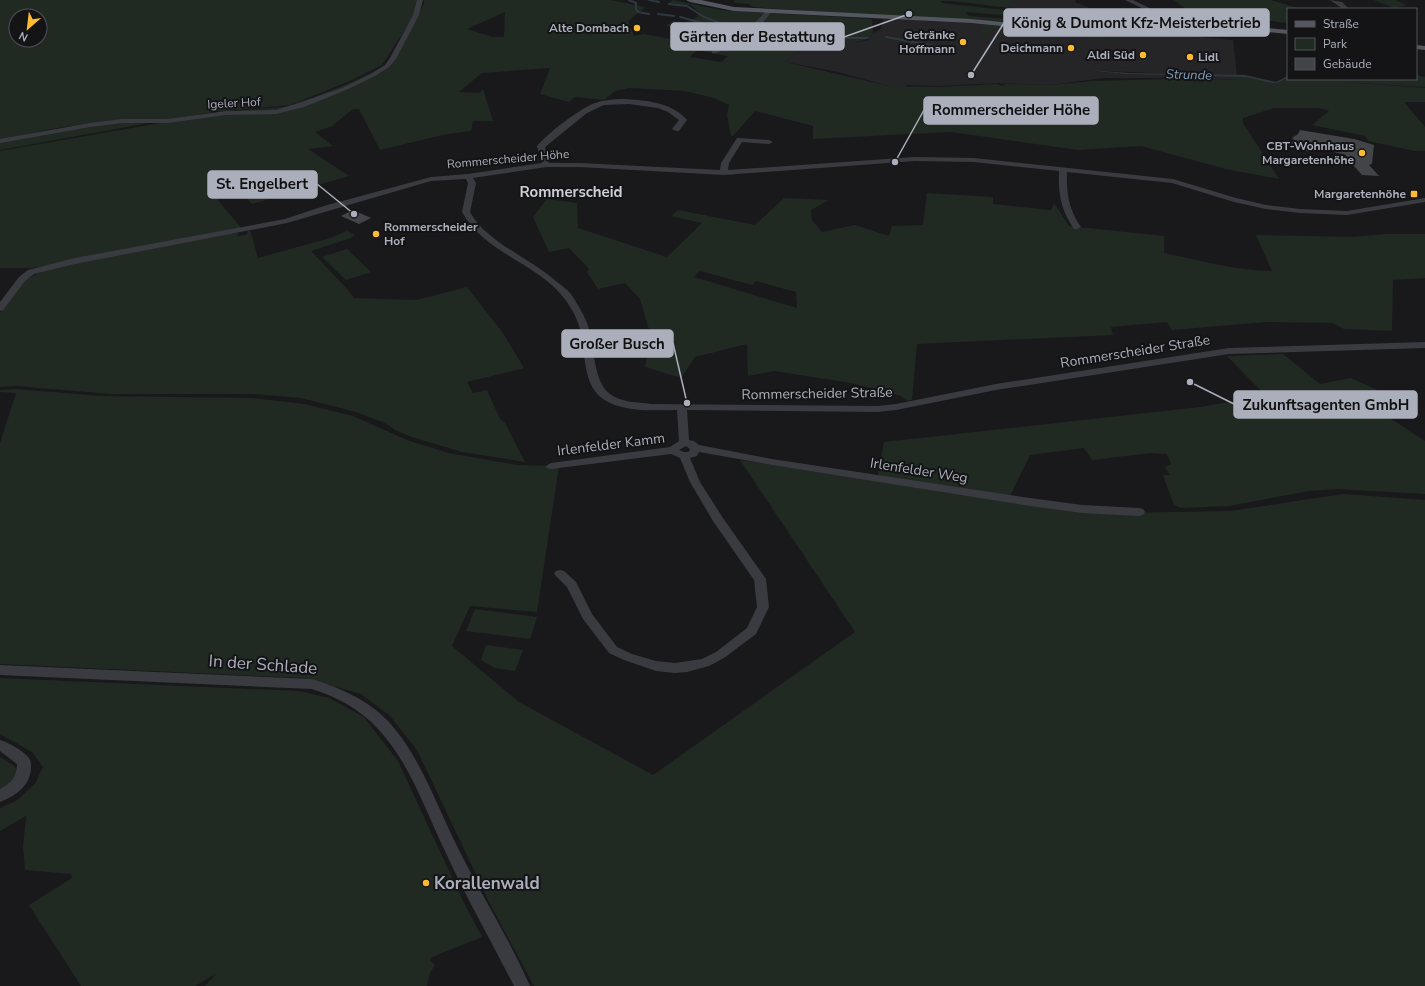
<svg xmlns="http://www.w3.org/2000/svg" width="1425" height="986" viewBox="0 0 1425 986" font-family="'Nunito Sans',sans-serif">
<style>
.built{fill:#252528}
.green{fill:#202a22;fill-rule:evenodd}
.water{fill:#2e3840}
.lines{fill:none;stroke-linecap:round;stroke-linejoin:round}
.stream{stroke:#2e3840;stroke-width:2}
.building{fill:#434448}
.minor{fill:#3a3b40;fill-rule:evenodd}
.major{fill:#555760;fill-rule:evenodd}
.poi-dot{fill:#fbba31;stroke:#141416;stroke-width:1.5}
.labels{text-anchor:middle;stroke-width:4;stroke-linejoin:round;paint-order:stroke}
.far-poi-label{font-size:12px;font-weight:bold;fill:#abafbb;stroke:#141416;text-anchor:end}
.far-street-label{font-size:12px;fill:#abafbb;stroke:#141416}
.far-water-label{font-size:13px;font-style:italic;fill:#809db8;stroke:#141416}
.street-label{font-size:14px;fill:#abafbb;stroke:#141416}
.far-district-label{font-size:15px;font-weight:bold;fill:#cccfd7;stroke:#141416}
.near-street-label{font-size:17px;fill:#abafbb;stroke:#141416}
.near-poi-label{font-size:17px;font-weight:bold;fill:#abafbb;stroke:#141416;text-anchor:start}
.leader{fill:none;stroke:#abafbb;stroke-width:1.5}
.callout-dot{fill:#abafbb;stroke:#141416;stroke-width:1.5}
.callout{fill:#abafbb;stroke:#abafbb;stroke-width:1.5}
.callout-label{font-size:15px;text-anchor:middle;font-weight:bold;fill:#111}
</style>
<rect width="100%" height="100%" fill="#19191b"/>
<!-- built -->
<g class="built">
<path d="M1015,0H1076L1075,2L1092,9L1089,16H1087L1004,7Z"/>
<path d="M883,19L1008,25L1047,30L1154,25H1198L1200,37L1233,40L1237,76L1102,71L1124,74L1238,76V80L1168,77V78H1103L1050,85L997,83L941,86L906,85L904,87L889,86L838,72L785,62L813,39L859,42L868,40L873,33L881,29Z"/>
</g>
<!-- green -->
<g class="green">
<path d="M0,0H418L413,17L382,65L352,80L291,105L213,112L166,120H115L57,128L0,140ZM16,16H40V40H16Z"/>
<path d="M424,0H610L645,7L628,21L634,36L644,34L671,39L675,32H682L685,30L666,26L673,21L698,25L686,22L700,16H697L700,13L691,5L669,3L673,0L720,10L872,19L873,33C867,48 828,40 813,39L785,62L889,86L941,87L997,84L1002,86L1006,84L1051,85L1092,81L1168,79V77L1238,80V76L1253,77L1272,83H1277L1288,78L1416,79V75L1425,77V87L1344,82L1425,88V102H1404L1425,127V151H1415L1368,141L1365,136L1312,125L1329,111L1319,108H1274L1243,118V123L1279,179L1226,169L1141,146L1078,150L951,132L813,139V126L755,111L733,136H731L727,115L729,105L714,98L685,91L629,88L615,91L604,100L575,97L569,102L540,94L550,68L482,73L459,92L480,93L483,89L493,121H473L471,131L447,134L380,150L359,109H353L332,126L315,132L333,146L308,149L349,176L252,204L244,195L217,199L242,229L55,265L31,268H0V151L166,122L229,114H271L339,90L279,111L213,113L293,106L354,81L395,61L408,31L424,4ZM505,12L504,37H493L467,29ZM697,50L727,56H728L721,62L690,57Z"/>
<path d="M733,0H1015L1005,7L1087,16V24L1091,27C1058,30 1026,23 994,21C913,17 833,13 753,7L749,4L735,3ZM940,1H952L1069,15L1068,17L942,3ZM965,12L1067,20L1065,23L969,16Z"/>
<path d="M1174,0H1271L1301,9H1288V23L1238,17L1203,16L1183,7Z"/>
<path d="M1374,0H1395L1407,5L1394,8Z"/>
<path d="M988,24L1047,30L1139,26L1112,30L1120,37C1106,39 1093,43 1081,36V34L1016,28L1015,30L996,28L988,30L987,32L990,34L988,36L982,35L981,27Z"/>
<path d="M115,122H154L0,150V142Z"/>
<path d="M927,193L993,197V204L1051,210L1054,203L1069,226L1164,236V253C1199,260 1236,271 1272,271L1256,235L1351,237L1387,234H1425V278L1393,280L1392,331L1344,329L1332,323L1267,322L1172,330L1167,322L1111,327L1113,335L917,344L912,400L907,401L901,396L851,383L774,371L748,376L747,344L695,357L681,378L645,367L651,336L640,299L625,283L598,289L587,272L589,269L569,248L549,252L533,217L547,199L577,203L578,228L667,257L702,223L671,216L678,210L755,225L784,198L829,200L811,210L812,220L822,232L855,225L889,236L892,226L923,225ZM700,271L752,285L756,281L796,292L797,308L694,277Z"/>
<path d="M248,231H250L251,233L258,258L330,238L347,231L355,235L351,238L311,251L348,290L354,298L417,300L467,287L503,333L524,368L467,382L473,393L487,390L500,419L505,423L525,462L462,452L412,437L395,430L385,423L356,412L301,398L254,394H111L15,386L0,387V313L22,283L28,278L49,269L227,234L238,233L237,236L246,235Z"/>
<path d="M347,249L371,272L346,280L322,257Z"/>
<path d="M1283,354L1320,384L1351,378L1399,400L1379,411L1425,441V494L1338,489L1309,491L1229,506L1181,508L1174,505L1163,475H1170L1165,467L1171,464L1167,454L1151,453L1092,460L1084,448L1030,455L1010,496L878,476L884,442L1200,407L1266,396L1227,356Z"/>
<path d="M16,389L102,396L252,398L304,404L353,416L407,440L448,453L517,465L559,466L537,612L470,606L452,646L519,702L653,775L855,632L740,460L831,474L1117,513L1230,511L1343,494L1425,500V986H534L490,904L417,750L390,716L361,694L305,678L0,664V443L16,393L0,392V390Z"/>
<path d="M475,609L537,617L530,639L466,631Z"/>
<path d="M486,645L523,650L515,671L495,668L481,660Z"/>
<path d="M0,678L299,691L329,698L364,717L398,761L464,903L482,937L432,957L430,960L435,965L430,973L427,986H205L217,973L195,986H81L29,905L72,878L71,874L25,870L23,846L26,816L0,831V808L16,801L35,784L43,767L32,752L0,734Z"/>
<path d="M0,757L14,766L19,772L16,779L0,790Z"/>
</g>
<!-- water -->
<path class="water" d="M1089,70L1129,73L1245,75L1276,82L1288,76V78L1277,83H1272L1246,77L1124,74Z"/>
<g class="lines">
<!-- stream -->
<g class="stream">
<path d="M629,0L636,3V9L638,12L649,14"/>
<path d="M649,0L659,2"/>
<path d="M669,4L687,6L704,17L720,23L735,25L746,30L835,38H868"/>
<path d="M658,14L674,16"/>
<path d="M680,17L714,26L741,29"/>
<path d="M886,37L935,46"/>
</g>
</g>
<!-- building -->
<g class="building">
<path d="M1300,130L1354,139L1374,145L1372,164L1369,165L1379,176L1362,175L1354,166L1347,163L1346,155L1334,152L1331,149L1314,147V151L1310,150V152L1287,147L1291,145H1289L1294,139L1292,138L1298,134Z"/>
<path d="M353,210L371,218L359,224L341,216Z"/>
</g>
<g class="lines">
<!-- minor -->
<g class="minor">
<path d="M417,0H423L419,15L396,59L389,67L375,76L346,90L304,107L276,114L226,115L167,123H122L90,127L0,143V139L90,123L122,119H167L226,111L276,110L298,103L342,88L371,74L385,65L390,58L413,15Z"/>
<path d="M1125,0H1133L1172,19L1167,20Z"/>
<path d="M1330,0L1342,2L1349,9H1343Z"/>
<path d="M767,10L772,11C760,28 745,39 726,48C721,51 717,54 712,53V51L749,29Z"/>
<path d="M623,99C644,100 672,102 687,120L679,131H676L672,129L679,120L668,112L658,108L629,104L604,105L587,113L545,147L549,163H579L720,170L721,163L737,138H740L769,140L773,142L769,144L742,142L729,163L728,170L915,157L974,158L1173,179L1236,198L1266,205L1300,209L1347,211L1425,198V202L1347,215L1300,213L1266,209L1234,202L1172,183L1067,172C1066,193 1069,210 1081,227L1077,229H1074C1061,210 1058,194 1059,171L974,162L915,161L724,175L579,167H546L473,178L476,183L470,212C488,244 531,258 557,282C562,286 567,289 571,294C577,303 583,313 587,323C595,343 592,381 610,394C622,403 637,402 651,404L878,406L896,404L996,384L1229,348L1425,342V348L1229,354L996,390L896,410L878,412L687,410L689,440L694,441L699,445L772,459L1030,498L1082,505L1139,508L1143,509L1145,512L1143,515L1139,516L1082,513L1030,506L772,465L699,452L697,456L690,458L700,482L723,518L766,579L769,607L756,634L724,658L709,666L687,672L675,673L656,671L624,660L609,653L583,619L567,587L554,574L556,571L560,570L564,571L576,582L592,614L617,647L632,654L656,661L675,663L702,659L716,652L747,628L757,607L754,580L713,521L690,482L680,458L671,454L551,469L547,468L546,466L551,463L670,447L679,441L677,410C653,410 624,413 603,399C580,383 587,346 578,323C575,314 569,304 563,297C537,263 484,253 462,212L468,183L466,179L431,181L287,223L75,264L34,274L25,281L3,310L0,311V302L19,277L28,270L75,258L285,219L324,206L431,177L468,174L542,163L537,146C548,133 579,109 595,103C604,100 614,99 623,99ZM686,446L690,449L689,452H684L679,450Z"/>
<path d="M0,665L312,679C340,688 367,699 388,721C420,756 436,804 457,846C480,893 509,938 530,986H514C491,941 466,897 445,851C425,810 410,763 378,729C360,709 337,697 312,689L0,675Z"/>
<path d="M0,740C10,743 22,750 29,758C31,761 31,764 31,767C31,785 16,796 0,802V789C11,783 17,777 17,764L0,751Z"/>
</g>
<!-- major -->
<g class="major">
<path d="M686,0H701L734,7L971,19L1067,28H1086L1158,20C1165,15 1174,17 1182,20L1288,30V34L1181,24L1171,21L1161,24L1086,32H1067L971,23L734,11L690,2Z"/>
<path d="M1416,45L1425,46V50L1416,49Z"/>
</g>
</g>
<!-- markers -->
<g class="poi-dot">
<circle cx="637" cy="28" r="4"/>
<circle cx="963" cy="42" r="4"/>
<circle cx="1071" cy="48" r="4"/>
<circle cx="1143" cy="55" r="4"/>
<circle cx="1190" cy="57" r="4"/>
<circle cx="1362" cy="153" r="4"/>
<rect x="1410" y="190" width="8" height="8" rx="2"/>
<circle cx="376" cy="234" r="4"/>
<circle cx="426" cy="883" r="4"/>
</g>
<g class="labels">
<!-- far-poi labels -->
<g class="far-poi-label">
<text x="629" y="32">Alte Dombach</text>
<text x="955" y="39">Getränke<tspan x="955" dy="14">Hoffmann</tspan></text>
<text x="1063" y="52">Deichmann</text>
<text x="1135" y="59">Aldi Süd</text>
<text x="1198" y="61" text-anchor="start">Lidl</text>
<text x="1354" y="150">CBT-Wohnhaus<tspan x="1354" dy="14">Margaretenhöhe</tspan></text>
<text x="1406" y="198">Margaretenhöhe</text>
<text x="384" y="231" text-anchor="start">Rommerscheider<tspan x="384" dy="14">Hof</tspan></text>
</g>
<!-- far-street labels -->
<g class="far-street-label">
<text transform="translate(234 103) rotate(-3)" y="4">Igeler Hof</text>
<text transform="translate(508 159) rotate(-5)" y="4">Rommerscheider Höhe</text>
</g>
<!-- far-water labels -->
<g class="far-water-label">
<text transform="translate(1189 74) rotate(2)" y="5">Strunde</text>
</g>
<!-- street labels -->
<g class="street-label">
<text transform="translate(1135 351) rotate(-9)" y="5">Rommerscheider Straße</text>
<text transform="translate(817 393) rotate(-1)" y="5">Rommerscheider Straße</text>
<text transform="translate(611 444) rotate(-7)" y="5">Irlenfelder Kamm</text>
<text transform="translate(919 470) rotate(9)" y="5">Irlenfelder Weg</text>
</g>
<!-- far-district labels -->
<g class="far-district-label">
<text x="571" y="197">Rommerscheid</text>
</g>
<!-- near-street labels -->
<g class="near-street-label">
<text transform="translate(263 664) rotate(4)" y="6">In der Schlade</text>
</g>
<!-- near-poi labels -->
<g class="near-poi-label">
<text x="434" y="889">Korallenwald</text>
</g>
</g>
<!-- callouts -->
<path class="leader" d="M971 75L1004 23M909 14L844 37M895 162L924 110M354 214L317 184M687 403L673 343M1190 382L1234 404"/>
<g class="callout-dot">
<circle cx="971" cy="75" r="4"/>
<circle cx="909" cy="14" r="4"/>
<circle cx="895" cy="162" r="4"/>
<circle cx="354" cy="214" r="4"/>
<circle cx="687" cy="403" r="4"/>
<circle cx="1190" cy="382" r="4"/>
</g>
<g class="callout">
<rect x="1004" y="9" width="265" height="27" rx="4"/>
<rect x="671" y="23" width="173" height="27" rx="4"/>
<rect x="924" y="97" width="174" height="27" rx="4"/>
<rect x="208" y="171" width="109" height="27" rx="4"/>
<rect x="562" y="330" width="111" height="27" rx="4"/>
<rect x="1234" y="391" width="183" height="27" rx="4"/>
</g>
<g class="callout-label">
<text x="1136" y="28">König &amp; Dumont Kfz-Meisterbetrieb</text>
<text x="757" y="42">Gärten der Bestattung</text>
<text x="1011" y="115">Rommerscheider Höhe</text>
<text x="262" y="189">St. Engelbert</text>
<text x="617" y="349">Großer Busch</text>
<text x="1326" y="410">Zukunftsagenten GmbH</text>
</g>
<!-- legend -->
<rect x="1287" y="8" width="130" height="72" fill="#141416" stroke="#505258"/>
<rect x="1295" y="21" width="20" height="6" fill="#555760" stroke="#505258"/>
<text x="1323" y="28" font-size="12" fill="#abafbb">Straße</text>
<rect x="1295" y="38" width="20" height="12" fill="#202a22" stroke="#505258"/>
<text x="1323" y="48" font-size="12" fill="#abafbb">Park</text>
<rect x="1295" y="58" width="20" height="12" fill="#434448" stroke="#505258"/>
<text x="1323" y="68" font-size="12" fill="#abafbb">Gebäude</text>
<!-- north arrow -->
<g transform="translate(28 28) rotate(208)"><circle r="19" fill="#141416" stroke="#505258"/>
<path d="M0-3L7 15L0 10L-7 15Z" fill="#fbba31"/>
<text y="-6" font-size="11" font-weight="bold" text-anchor="middle" fill="#abafbb">N</text>
</g>
</svg>
